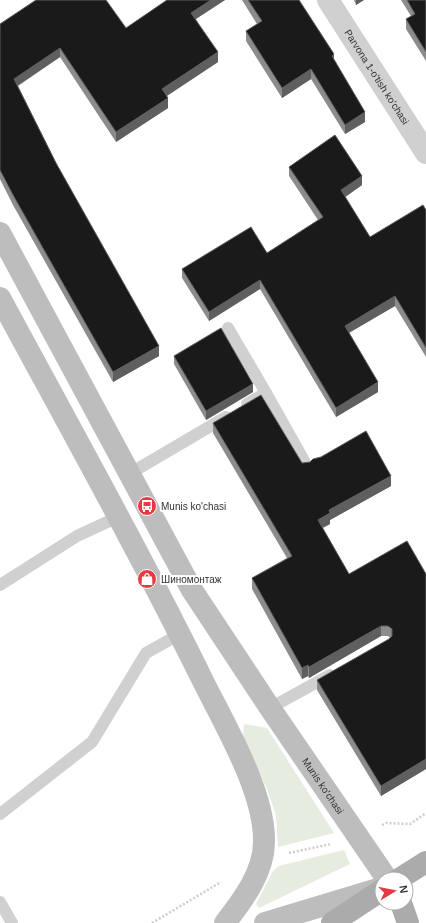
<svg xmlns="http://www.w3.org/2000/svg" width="426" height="923" viewBox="0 0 426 923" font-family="Arial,sans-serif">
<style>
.green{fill:#e6ecdf}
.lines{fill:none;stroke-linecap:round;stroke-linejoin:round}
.path{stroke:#cdcdcd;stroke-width:2.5;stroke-dasharray:2 2;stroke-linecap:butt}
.lane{stroke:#d0d0d0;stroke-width:12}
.street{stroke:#d0d0d0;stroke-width:22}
.secondary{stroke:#bdbdbd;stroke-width:22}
.primary{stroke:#ababab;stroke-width:22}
.wall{fill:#8c8c8c}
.shaded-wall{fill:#5f5f5f}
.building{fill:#1a1a1a;stroke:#5f5f5f}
.labels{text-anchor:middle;stroke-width:4;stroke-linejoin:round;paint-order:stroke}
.street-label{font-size:10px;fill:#333;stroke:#fff}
.poi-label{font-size:10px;fill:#333;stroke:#fff;text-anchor:start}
</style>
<rect width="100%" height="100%" fill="#fff"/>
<!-- green -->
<g class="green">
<path d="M244,724L267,728L334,833L278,847L276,815L267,789L243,736Z"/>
<path d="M344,850L350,864L259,908L256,904L273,871L279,866Z"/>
</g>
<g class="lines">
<!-- path -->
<g class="path">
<path d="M382,825L386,823L410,824L426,813"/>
<path d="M289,853L331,844"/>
<path d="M152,923L221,882"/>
</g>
<!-- lane -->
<g class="lane">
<path d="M228,328L266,393"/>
<path d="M247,404L266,393L307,466"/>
<path d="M129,474L226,417"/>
<path d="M0,585L77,536L118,517"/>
<path d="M270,708L330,675"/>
<path d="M0,814L92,742L146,653L180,634"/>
<path d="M0,902L12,923"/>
</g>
<!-- street -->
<path class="street" id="s1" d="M328,0L426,153"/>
<!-- secondary -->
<g class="secondary">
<path id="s2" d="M0,233L192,590L270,708L387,879"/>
<path d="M0,298C69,426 140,553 204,683C226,727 265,793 264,842C264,872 243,900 225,923"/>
<path d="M265,923L381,888"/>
</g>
<!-- primary -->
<g class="primary">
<path d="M399,879L426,862"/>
<path d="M401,903L408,923"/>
<path d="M332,923L382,890"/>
</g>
</g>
<!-- wall -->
<g class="wall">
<path d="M167,0H225L196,19L218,62L167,96L168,108L116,142L60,57L18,86L56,163L159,356L113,382L13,205L0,179V24L126,28Z"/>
<path d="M242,0H299L334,60L365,122L345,134L311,79L282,98L246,41V31L257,24Z"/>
<path d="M354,0H364L356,5Z"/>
<path d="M401,0H426V61L406,29V19L411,16Z"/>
<path d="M289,167L362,185L345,197L370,237L426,210V357L395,306L349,333L378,392L336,417L260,289L209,321L182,278V269L267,253L318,220L289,176Z"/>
<path d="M174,356L253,392L206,420L174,364Z"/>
<path d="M213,423L302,463L391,486L330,520V524L323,528L349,574H426V769L381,796L317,690V680L389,639L390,638L388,636H381L309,678L308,676L302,679L252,589V578L287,558L213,433Z"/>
</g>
<!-- shaded-wall -->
<g class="shaded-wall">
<path d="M211,0H225L191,22V13Z"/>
<path d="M356,0H364L356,5Z"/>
<path d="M60,48V57L14,88V79Z"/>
<path d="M218,52V62L162,99V89Z"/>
<path d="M334,54V64L332,56Z"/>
<path d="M311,69V79L282,98V88Z"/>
<path d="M168,98V108L116,142V132Z"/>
<path d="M365,112V122L345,134V125Z"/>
<path d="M362,176V185L341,200V190Z"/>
<path d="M260,280V289L209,321V312Z"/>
<path d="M395,296V306L345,335V326Z"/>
<path d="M159,346V356L113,382V372Z"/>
<path d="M378,382V392L336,417V408Z"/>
<path d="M253,384V392L206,420V411Z"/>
<path d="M391,476V486L330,520V524L318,530V520L329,510Z"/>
<path d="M381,626V636L309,678V667Z"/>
<path d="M308,665V676L302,679V668Z"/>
<path d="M426,759V769L381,796V786Z"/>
</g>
<!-- building -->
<g class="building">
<path d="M36,0H106L126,28L167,0H211L191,13L218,52L162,89L168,98L116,132L60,48L14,79L56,163L159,346L113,372L13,195L0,170V24Z"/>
<path d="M248,0H299L334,54L332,56L365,112L345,125L311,69L282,88L246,31L262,21Z"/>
<path d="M407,0H426V52L406,19L415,14Z"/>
<path d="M335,135L362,176L341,190L370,237L423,205L426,210V348L395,296L345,326L378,382L336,408L260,280L209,312L182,269L251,227L267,253L323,217L289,167Z"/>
<path d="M221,328L253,384L206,411L174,356Z"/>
<path d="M261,395L302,463L310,462L313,459L321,457L366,431L391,476L329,510L330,513L318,520L349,574L407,541L426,574V759L381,786L317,680L389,639L392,636V629L388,626H381L309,667L308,665L302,668L252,578L292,556L213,423Z"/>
</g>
<!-- icons -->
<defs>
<g id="bus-disc" transform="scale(1)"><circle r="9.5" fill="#e63946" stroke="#fff"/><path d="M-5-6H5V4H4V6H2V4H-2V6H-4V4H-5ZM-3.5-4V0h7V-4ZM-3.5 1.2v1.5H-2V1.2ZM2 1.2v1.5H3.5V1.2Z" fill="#fff"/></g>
<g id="shop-disc" transform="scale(1)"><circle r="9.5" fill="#e63946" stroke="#fff"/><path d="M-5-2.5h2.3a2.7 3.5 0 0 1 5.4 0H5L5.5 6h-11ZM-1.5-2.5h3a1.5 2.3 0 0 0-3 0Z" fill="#fff"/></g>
</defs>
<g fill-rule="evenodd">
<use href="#bus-disc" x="147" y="506"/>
<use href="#shop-disc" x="147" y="579"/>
</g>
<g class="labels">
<!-- street labels -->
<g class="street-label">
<text dy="4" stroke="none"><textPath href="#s1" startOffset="91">Parvona 1-o'tish ko'chasi</textPath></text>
<text dy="4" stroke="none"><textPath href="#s2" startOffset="641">Munis ko'chasi</textPath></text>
</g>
<!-- poi labels -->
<g class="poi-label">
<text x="161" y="510">Munis ko'chasi</text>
<text x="161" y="583">Шиномонтаж</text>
</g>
</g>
<!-- north arrow -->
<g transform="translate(394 891) rotate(80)"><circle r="19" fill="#ffffff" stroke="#adadad"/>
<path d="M0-3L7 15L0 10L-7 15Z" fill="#e63946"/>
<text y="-6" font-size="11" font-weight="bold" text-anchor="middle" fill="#333333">N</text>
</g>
</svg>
